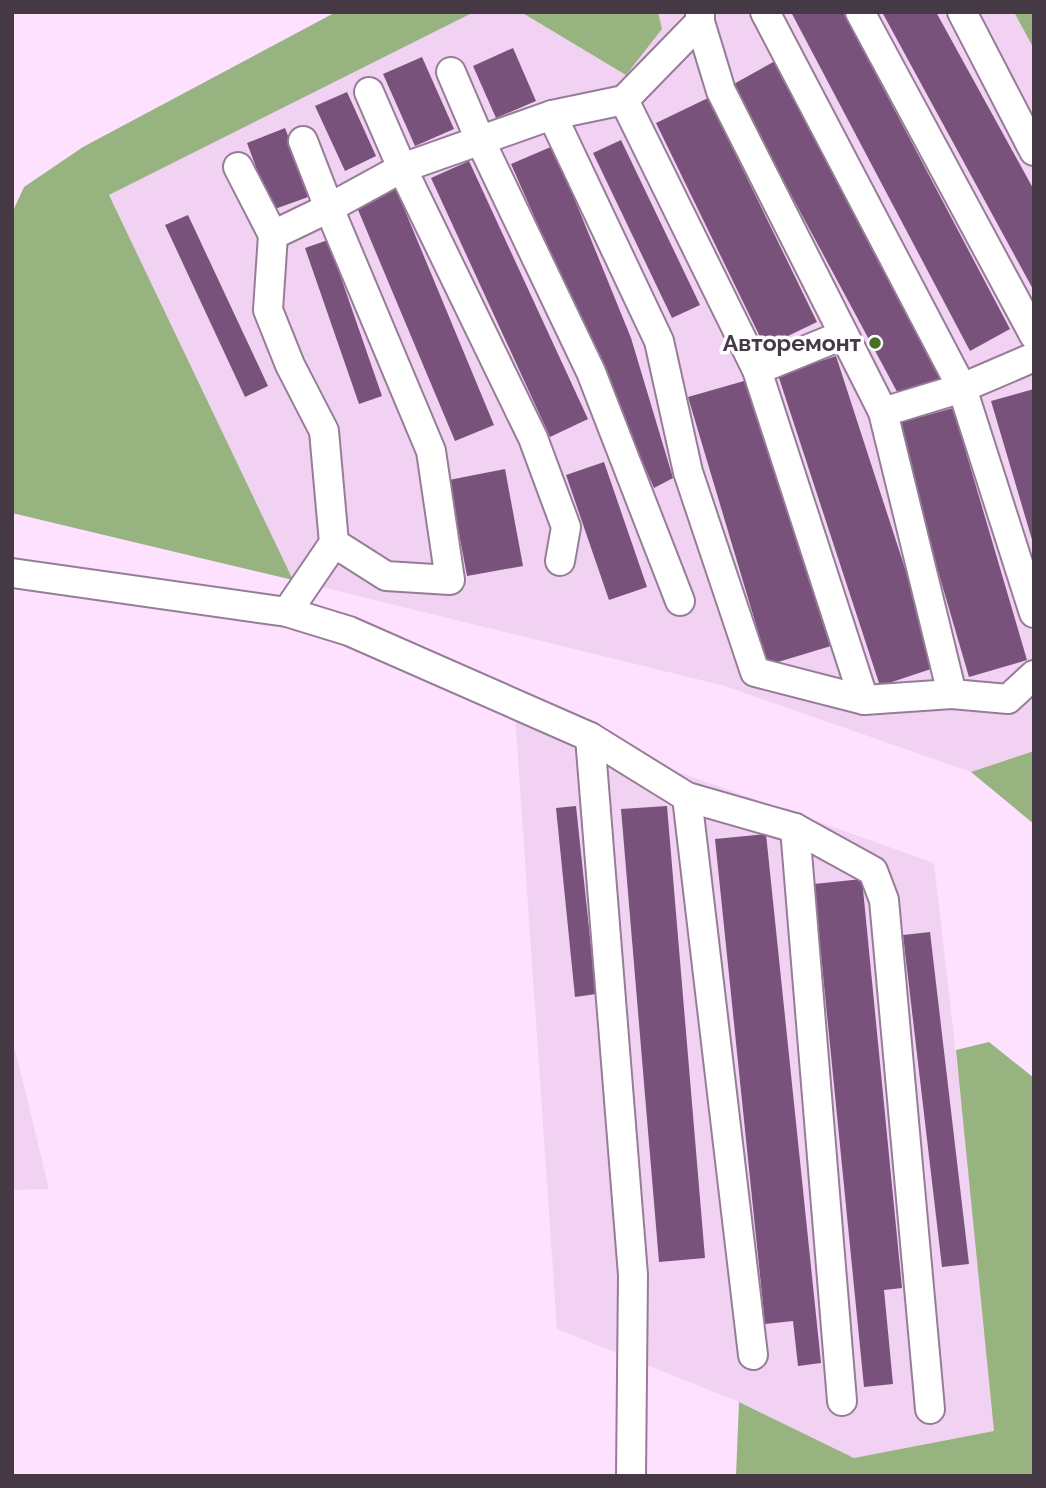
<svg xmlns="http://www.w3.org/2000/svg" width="1046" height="1488" viewBox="0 0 1046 1488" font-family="Raleway,sans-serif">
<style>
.built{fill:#f2d2f3}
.forest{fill:#97b37f}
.building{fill:#78527a}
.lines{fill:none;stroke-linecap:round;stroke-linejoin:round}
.minor-casing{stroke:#967d97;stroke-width:32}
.minor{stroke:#fff;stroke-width:28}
.poi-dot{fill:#4b6e25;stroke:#fff;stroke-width:2.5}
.labels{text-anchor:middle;stroke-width:7;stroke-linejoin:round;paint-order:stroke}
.poi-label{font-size:23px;font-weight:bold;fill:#443944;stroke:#fff;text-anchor:end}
</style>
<rect width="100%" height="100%" fill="#fde1fe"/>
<!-- built -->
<g class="built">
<path d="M474,12H1014L1034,49V751L971,772L725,686L293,580L109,195Z"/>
<path d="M515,714L934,863L969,1169L994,1431L854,1458L739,1402L557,1329Z"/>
<path d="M12,1037L49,1189L12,1190Z"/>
</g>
<!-- forest -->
<g class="forest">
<path d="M336,12H474L109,195L293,580L12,513V213L24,187L83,147Z"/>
<path d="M521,12H658L662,29L626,75Z"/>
<path d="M1014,12H1034V49Z"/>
<path d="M1034,751V824L971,772Z"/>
<path d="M989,1042L1034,1078V1476H736L739,1402L854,1458L994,1431L956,1050Z"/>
</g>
<!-- building -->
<g class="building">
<path d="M791,12H843L1010,329L970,351Z"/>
<path d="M882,12H936L1034,190V291Z"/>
<path d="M513,48L536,101L496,118L473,66Z"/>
<path d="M422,57L454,129L415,146L383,74Z"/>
<path d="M775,61L944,376L901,399L732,85Z"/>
<path d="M347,92L376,156L345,171L315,106Z"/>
<path d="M708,98L817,322L765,347L656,123Z"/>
<path d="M285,128L311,196L272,210L247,143Z"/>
<path d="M621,140L700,305L672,318L593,153Z"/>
<path d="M553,146L631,338L673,478L654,488L511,164Z"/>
<path d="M469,161L588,419L550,437L431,178Z"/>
<path d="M396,189L494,425L455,441L356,205Z"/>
<path d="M188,215L268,386L245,397L165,225Z"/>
<path d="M328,240L382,396L359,404L305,248Z"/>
<path d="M836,356L937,667L880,686L778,375Z"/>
<path d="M751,379L831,646L768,665L688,397Z"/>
<path d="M1034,389V543H1033L991,401Z"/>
<path d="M953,408L1027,660L969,677L895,424Z"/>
<path d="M604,462L647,587L609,600L566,475Z"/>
<path d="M505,469L523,566L467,576L449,480Z"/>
<path d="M576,806L596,994L575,997L556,808Z"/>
<path d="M667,806L705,1258L659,1262L621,809Z"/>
<path d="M766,834L821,1363L798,1366L793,1321L765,1324L715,839Z"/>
<path d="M862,879L902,1288L884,1290L893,1384L864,1387L814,884Z"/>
<path d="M930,932L969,1264L942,1267L903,935Z"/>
</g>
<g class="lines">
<!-- minor casing -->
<g class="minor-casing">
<g id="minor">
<path d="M700,12V22L721,91L883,412L952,694L1008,699L1034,675"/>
<path d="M765,12L962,388L1034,357"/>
<path d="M860,12L1034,335"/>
<path d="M962,12L1034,151"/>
<path d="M451,72L480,140L591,372L680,601"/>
<path d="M369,92L402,168L533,438L566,527L560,561"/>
<path d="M624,100L757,370L864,700L952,694"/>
<path d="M552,115L659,341L688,472L755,672L864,700"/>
<path d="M303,141L329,208L431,451L450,580L386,576L334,543"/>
<path d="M238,167L273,235"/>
<path d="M757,370L843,335"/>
<path d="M883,412L962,388L1034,613"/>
<path d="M12,573L287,612L349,631L590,737L687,797L795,828L873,871L884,900L930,1409"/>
<path d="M287,612L334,543L324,431L290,365L268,310L273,235L329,208L402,168L552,115L624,100L700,22"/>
<path d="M590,737L633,1275L631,1476"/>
<path d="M687,797L753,1355"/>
<path d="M795,828L842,1401"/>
</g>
</g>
<!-- minor -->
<use href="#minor" class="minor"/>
</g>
<!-- markers -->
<circle class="poi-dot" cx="875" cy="343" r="7"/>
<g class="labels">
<!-- poi labels -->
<g class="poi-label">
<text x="861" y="351">Авторемонт</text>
</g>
</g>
<!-- border -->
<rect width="1046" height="1488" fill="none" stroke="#443944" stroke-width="28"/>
</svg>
